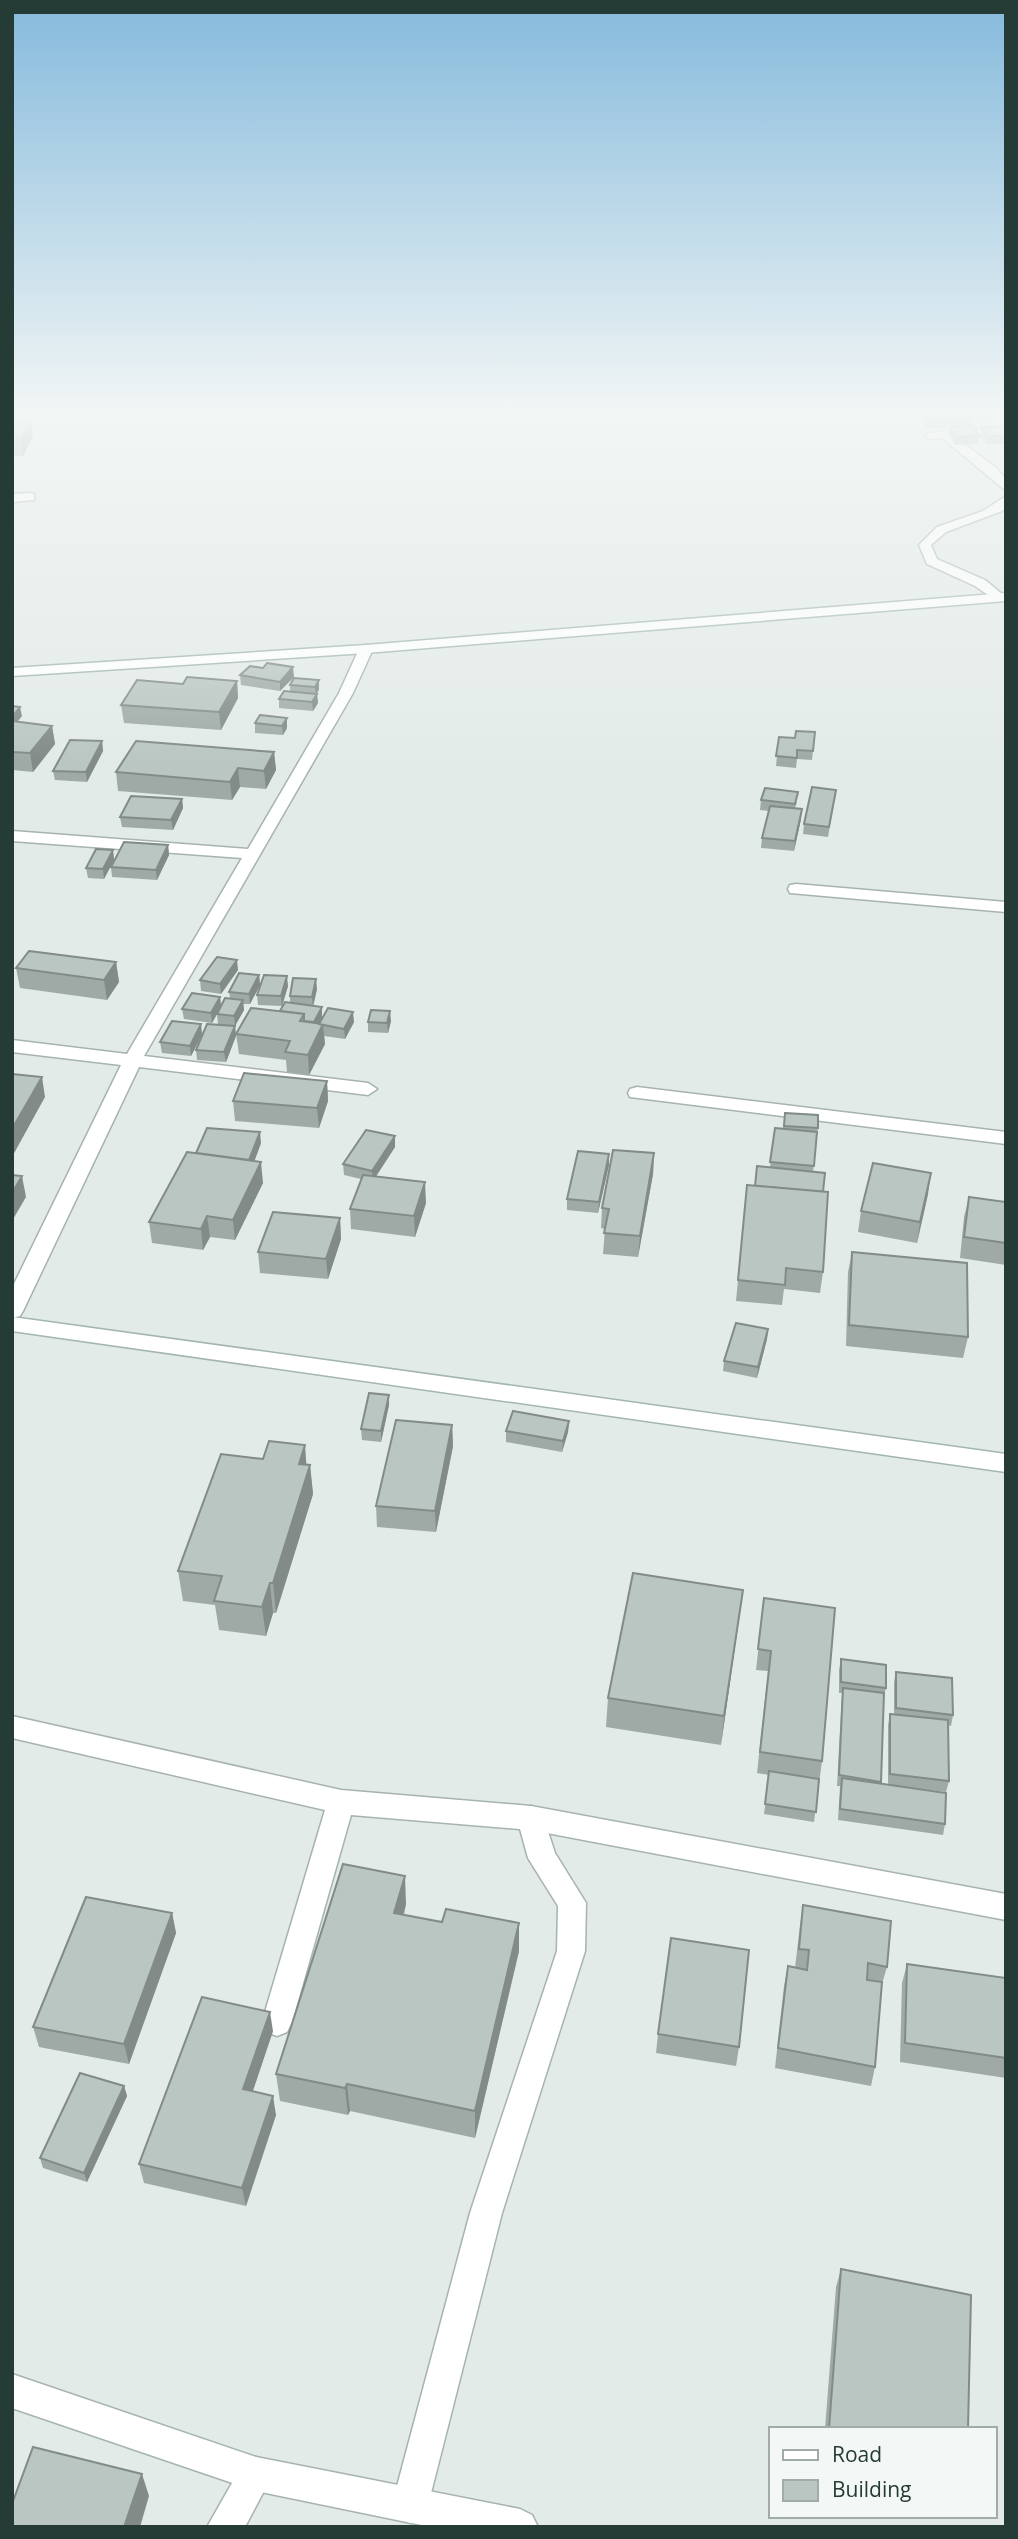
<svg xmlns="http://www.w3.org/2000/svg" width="1018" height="2539" viewBox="0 0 1018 2539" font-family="'Open Sans',sans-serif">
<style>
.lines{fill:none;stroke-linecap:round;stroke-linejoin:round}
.lane-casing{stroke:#a6b3af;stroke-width:3}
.street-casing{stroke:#a6b3af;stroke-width:3}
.secondary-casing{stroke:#a3b6af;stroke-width:3}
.lane{fill:#fff;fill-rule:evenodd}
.street{fill:#fff;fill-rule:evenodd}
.secondary{fill:#fff;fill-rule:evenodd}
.wall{fill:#9faaa6}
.shaded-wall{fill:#828b87}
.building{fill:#b9c6c1;stroke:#828b87;stroke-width:2}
</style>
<rect width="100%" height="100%" fill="#e3ebe8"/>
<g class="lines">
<!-- lane casing -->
<g class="lane-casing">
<g id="lane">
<path d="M940,432H948L994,466L1006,479V491L940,436Z"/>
<path d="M1006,496V507L1002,511L946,532L931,545L937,559L985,580L1002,594V600L997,601L975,586L927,564L919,545L937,527L983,511Z"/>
<path d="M531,1806L541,1810L555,1853L586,1903L585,1951L502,2213L428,2505L422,2517L410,2523L398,2517L392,2505L470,2213L557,1951L558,1906L528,1858L517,1818L521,1810Z"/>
<path d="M256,2457L268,2462L273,2474L245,2527H207L244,2462Z"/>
</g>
</g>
<!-- street casing -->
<g class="street-casing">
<g id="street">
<path d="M1006,427V433L930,439L924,436L930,433Z"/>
<path d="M30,493L34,494V500L12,502V494Z"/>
<path d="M366,645L373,649L353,693L144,1056L368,1083L377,1089L368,1095L139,1067L23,1311L20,1316L12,1318V1288L121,1065L12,1052V1040L127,1054L242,858L12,841V831L248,849L339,693L359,649Z"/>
<path d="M796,884L1006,902V912L790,893L788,889L790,885Z"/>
<path d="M637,1087L1006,1132V1144L630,1097L628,1093L630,1089Z"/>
<path d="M12,1716L341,1790L531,1806L1006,1894V1920L531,1830L351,1815L292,2022L287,2032L277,2036L267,2032L262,2022L325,1810L12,1738Z"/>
<path d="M12,2374L256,2457L520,2509L532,2515L538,2527H431L256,2491L12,2408Z"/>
</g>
</g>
<!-- secondary casing -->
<g class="secondary-casing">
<g id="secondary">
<path d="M1006,593V601L366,653L12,676V668L366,645Z"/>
<path d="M12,1317L1006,1454V1472L12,1331Z"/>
</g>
</g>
<!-- lane -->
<use href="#lane" class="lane"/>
<!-- street -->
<use href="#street" class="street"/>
<!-- secondary -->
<use href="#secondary" class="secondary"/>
</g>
<!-- wall -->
<g class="wall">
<path d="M969,409H994L995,411L994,419L977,420Z"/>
<path d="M948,413L974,417L973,425L952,427L948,422L947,428L927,429L922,422L923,414L947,418Z"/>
<path d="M12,420L33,436L23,456H12Z"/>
<path d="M1006,426V444H987L980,435L981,427Z"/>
<path d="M950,427L979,436L978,444L955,445L949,435Z"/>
<path d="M263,668L294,677L280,691L241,685L240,675Z"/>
<path d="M319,680V689L317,694L318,703L313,711L279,708V699L290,691V685Z"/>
<path d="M237,681L238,698L221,730L124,723L121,705L183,684Z"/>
<path d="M12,706L22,716L17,722L52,726L55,744L33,772L12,770Z"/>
<path d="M287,718V728L283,735L255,733V723Z"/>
<path d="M815,732L812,760L797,759L796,768L776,766L779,737L795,738Z"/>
<path d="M102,741L103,751L87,782L55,780L53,771Z"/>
<path d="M274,752L276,770L266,789L240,787L232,800L118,791L116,772Z"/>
<path d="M836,790L828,837L803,834L804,824Z"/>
<path d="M182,799L183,808L173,830L122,827L120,817Z"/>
<path d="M761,800L797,802L795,808L801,819L794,851L761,848L762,838L769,811L760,810Z"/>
<path d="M168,845L169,855L157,880L112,877L111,867Z"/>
<path d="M113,850L114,860L104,879L88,878L86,868Z"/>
<path d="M116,962L119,982L107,1000L20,988L16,968Z"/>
<path d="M238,970L221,994L201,991L200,980Z"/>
<path d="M259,975L260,985L288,986L282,1006L258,1005L257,995L260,985L250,1004H243L244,1010L235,1026L236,1036L226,1062L197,1060L196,1050L218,1024L217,1014L212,1023L184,1019L182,1009L220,997L221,1006L230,998L229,992Z"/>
<path d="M317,989L313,1006L322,1017L354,1022L345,1039L324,1036L325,1044L309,1075L287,1072L286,1060L239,1054L236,1034L280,1011L290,1002V996Z"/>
<path d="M391,1021L388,1033L368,1032V1022Z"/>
<path d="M201,1024L202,1035L191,1056L162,1053L160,1042Z"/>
<path d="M327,1081L328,1101L319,1128L235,1121L233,1101Z"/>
<path d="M785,1113L818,1128L813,1172L823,1192V1272L820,1293L784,1289L782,1305L736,1301L747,1185L755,1186L770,1168L775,1128H783Z"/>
<path d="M261,1143L254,1161L263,1183L235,1240L210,1237L203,1250L152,1243L149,1222L196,1153Z"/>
<path d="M395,1147L376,1176L426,1203L415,1237L351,1229L350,1209L361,1179L344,1175L343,1164Z"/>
<path d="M654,1153L653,1174L638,1257L603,1254L605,1229L601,1228L602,1208Z"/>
<path d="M609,1154V1165L598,1213L567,1210V1199Z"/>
<path d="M928,1194L917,1243L858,1232L861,1211Z"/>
<path d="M969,1197L1006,1202V1265L960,1258L964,1217Z"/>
<path d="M340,1218L341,1239L328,1279L260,1273L258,1252Z"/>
<path d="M852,1252L968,1337L963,1358L846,1346L848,1272Z"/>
<path d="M768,1329L767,1339L757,1378L723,1371L724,1361Z"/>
<path d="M389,1395V1405L381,1442L362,1440L361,1429Z"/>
<path d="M569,1421L568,1432L562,1452L506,1442V1431Z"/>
<path d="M452,1425L453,1446L436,1532L377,1527L376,1506Z"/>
<path d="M307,1464L310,1465L313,1494L276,1613H273L266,1636L219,1630L215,1605L183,1601L178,1571Z"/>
<path d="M764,1598L822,1761L814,1822L764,1814L769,1775L757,1773L768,1671L756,1670Z"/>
<path d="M739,1619L721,1745L606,1727L608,1698Z"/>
<path d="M841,1659L886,1688L884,1695L881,1784H888V1725L890,1714H894V1682L896,1672L953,1715L951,1726L948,1725L949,1781L946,1792L912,1788L945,1824L943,1835L838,1820L840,1786H837L842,1693H839V1670Z"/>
<path d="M406,1904L404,1915L442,1922L519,1951L475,2138L350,2111L348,2115L280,2101L276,2074Z"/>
<path d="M803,1905L887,1967L881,1987L875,2067L871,2086L775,2068L784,1986L788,1966L795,1968L800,1925Z"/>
<path d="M172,1913L176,1933L129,2064L39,2047L33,2027Z"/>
<path d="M907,1964L1006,1978V2078L900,2062L902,1983Z"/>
<path d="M273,2031L253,2091L276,2115L246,2206L144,2183L139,2164Z"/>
<path d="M658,2034L739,2047L736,2066L656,2053Z"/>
<path d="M124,2086L127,2096L87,2182L43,2168L40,2158Z"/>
<path d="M841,2269L968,2429H825L836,2287Z"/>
</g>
<!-- shaded-wall -->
<g class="shaded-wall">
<path d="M31,420L33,436L23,456L21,440Z"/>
<path d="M293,667L294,677L280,691V682Z"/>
<path d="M319,680V689L316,695L317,694L318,703L313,711L312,702L316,696L315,687Z"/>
<path d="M237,681L238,698L221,730L219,712Z"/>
<path d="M20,707L22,716L12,728V717Z"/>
<path d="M287,718V728L283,735L282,726Z"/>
<path d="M52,726L55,744L33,772L30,753Z"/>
<path d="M102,741L103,751L87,782L86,772Z"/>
<path d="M274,752L276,770L266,789L264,771Z"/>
<path d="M238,768L240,787L232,800L230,782Z"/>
<path d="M182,799L183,808L173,830L171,820Z"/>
<path d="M802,809L801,819L794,851L795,841Z"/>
<path d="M168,845L169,855L157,880L156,870Z"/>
<path d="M113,850L114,860L104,879L103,869Z"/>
<path d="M237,960L238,970L221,994L220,984Z"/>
<path d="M116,962L119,982L107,1000L104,980Z"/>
<path d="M259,975L260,985L250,1004L249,994Z"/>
<path d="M287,976L288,986L282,1006L281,996Z"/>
<path d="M316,979L317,989L313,1007L312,997Z"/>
<path d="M220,997L221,1007L212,1023L211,1013Z"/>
<path d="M243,1000L244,1010L235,1026L236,1036L226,1062L224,1052L235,1026L234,1016Z"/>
<path d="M322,1007V1017L314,1033V1022Z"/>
<path d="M390,1011L391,1021L388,1033L387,1023Z"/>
<path d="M353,1012L354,1022L345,1039L344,1029Z"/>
<path d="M201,1024L202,1035L191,1056L190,1046Z"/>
<path d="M323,1024L325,1044L309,1075L308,1055Z"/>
<path d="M42,1077L45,1097L12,1157V1129Z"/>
<path d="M327,1081L328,1101L319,1128L317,1108Z"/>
<path d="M260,1132L261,1143L251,1171L249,1161Z"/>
<path d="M395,1136V1147L373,1181L372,1171Z"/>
<path d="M654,1153L653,1174L638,1257L640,1236Z"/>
<path d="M609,1154V1165L598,1213L599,1202Z"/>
<path d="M261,1162L263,1183L235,1240L233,1220Z"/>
<path d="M931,1173L928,1194L917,1243L920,1222Z"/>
<path d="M22,1176L26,1197L12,1221V1193Z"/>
<path d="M425,1182L426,1203L415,1237L414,1216Z"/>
<path d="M207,1216L210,1237L203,1250L201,1229Z"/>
<path d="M340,1218L341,1239L328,1279L326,1259Z"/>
<path d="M768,1329L767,1339L757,1378L758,1367Z"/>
<path d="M389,1395V1405L381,1442V1431Z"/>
<path d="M569,1421L568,1432L562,1452L563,1441Z"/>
<path d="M452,1425L453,1446L436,1532L435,1511Z"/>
<path d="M305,1445L307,1473L310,1465L313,1494L276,1613L273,1583L299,1464Z"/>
<path d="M270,1583L273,1613L266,1636L262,1607Z"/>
<path d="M743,1590L739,1619L721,1745L724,1716Z"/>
<path d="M405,1876L406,1904L396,1941L394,1913Z"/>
<path d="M172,1913L176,1933L129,2064L124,2044Z"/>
<path d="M519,1923V1951L475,2138V2111Z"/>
<path d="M270,2012L273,2031L247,2108L243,2089Z"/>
<path d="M347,2084L350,2111L348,2115L345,2088Z"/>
<path d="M124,2086L127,2096L87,2182L84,2173Z"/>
<path d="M273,2096L276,2115L246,2206L242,2188Z"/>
<path d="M142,2474L149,2496L140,2527H124Z"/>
</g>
<!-- building -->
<g class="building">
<path d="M976,409H994L995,411L979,412Z"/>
<path d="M969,412L974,417L953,418L948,413Z"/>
<path d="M943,413L948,420L928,421L923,414Z"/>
<path d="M12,420H31L21,440H12Z"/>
<path d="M973,426L979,436L956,437L950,427Z"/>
<path d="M1006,426V436H988L981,427Z"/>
<path d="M267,663L293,667L280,682L240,675L250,666L263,668Z"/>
<path d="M187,677L237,681L219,712L121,705L137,680L183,684Z"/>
<path d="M294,678L319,680L315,687L290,685Z"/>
<path d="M284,691L317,694L312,702L279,699Z"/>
<path d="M12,706L20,707L12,717Z"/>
<path d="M260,715L287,718L282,726L255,723Z"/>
<path d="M12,721L52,726L30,753L12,752Z"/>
<path d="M796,731L815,732L813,751L797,750V758L776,756L779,737L795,738Z"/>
<path d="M70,740L102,741L86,772L53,771Z"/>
<path d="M136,741L274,752L264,771L238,768L230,782L116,772Z"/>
<path d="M812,787L836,790L829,827L804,824Z"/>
<path d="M765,788L798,792L795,804L761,800Z"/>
<path d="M131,796L182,799L171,820L120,817Z"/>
<path d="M770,806L802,809L795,841L762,838Z"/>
<path d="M124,842L168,845L156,870L111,867Z"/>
<path d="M96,849L113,850L103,869L86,868Z"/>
<path d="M29,951L116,962L104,980L16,968Z"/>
<path d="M217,957L237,960L220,984L200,980Z"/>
<path d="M239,973L259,975L249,994L229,992Z"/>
<path d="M264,975L287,976L281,996L257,995Z"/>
<path d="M293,978L316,979L312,997L290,996Z"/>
<path d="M192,993L220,997L211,1013L182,1009Z"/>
<path d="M225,998L243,1000L234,1016L217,1014Z"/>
<path d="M285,1002L322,1007L314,1022L304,1021V1014L280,1011Z"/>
<path d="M251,1008L304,1014L300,1021L323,1024L308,1055L285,1052L290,1041L236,1034Z"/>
<path d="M328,1008L353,1012L344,1029L319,1024Z"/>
<path d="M371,1010L390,1011L387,1023L368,1022Z"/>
<path d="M172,1021L201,1024L190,1046L160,1042Z"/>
<path d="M207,1024L235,1026L224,1052L196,1050Z"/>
<path d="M244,1073L327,1081L317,1108L233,1101Z"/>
<path d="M12,1074L42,1077L12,1129Z"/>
<path d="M785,1113L818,1115V1128L784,1126Z"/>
<path d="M207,1128L260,1132L249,1160L196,1153Z"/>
<path d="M775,1128L817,1132L814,1166L770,1162Z"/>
<path d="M366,1130L395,1136L372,1171L343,1164Z"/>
<path d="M613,1150L654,1153L640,1236L604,1233L609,1209L602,1208Z"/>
<path d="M578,1151L609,1154L599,1202L567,1199Z"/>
<path d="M187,1152L261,1162L233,1220L207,1216L201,1229L149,1222Z"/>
<path d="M873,1163L931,1173L920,1222L861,1211Z"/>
<path d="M757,1166L825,1173L823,1192L755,1186Z"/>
<path d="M12,1175L22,1176L12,1193Z"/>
<path d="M363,1175L425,1182L414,1216L350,1209Z"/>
<path d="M747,1185L828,1192L823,1272L786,1268L785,1285L738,1280Z"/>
<path d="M969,1197L1006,1202V1243L964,1237Z"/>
<path d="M273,1212L340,1218L326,1259L258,1252Z"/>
<path d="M852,1252L967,1263L968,1337L849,1325Z"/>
<path d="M736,1323L768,1329L758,1367L724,1361Z"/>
<path d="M369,1393L389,1395L381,1431L361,1429Z"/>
<path d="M513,1411L569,1421L563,1441L506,1431Z"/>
<path d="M396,1420L452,1425L435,1511L376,1506Z"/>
<path d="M269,1441L305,1445L299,1464L310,1465L273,1583H270L262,1607L214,1601L222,1576L178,1571L221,1454L263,1459Z"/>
<path d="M633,1573L743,1590L724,1716L608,1698Z"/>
<path d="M764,1598L835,1608L822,1761L760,1752L771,1651L758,1649Z"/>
<path d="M841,1659L886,1665V1688L841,1682Z"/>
<path d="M896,1672L952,1678L953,1715L896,1708Z"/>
<path d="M843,1688L884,1693L881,1782L839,1775Z"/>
<path d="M890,1714L948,1720L949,1781L890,1774Z"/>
<path d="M769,1771L819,1779L816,1812L765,1804Z"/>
<path d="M842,1778L946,1793L945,1824L840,1809Z"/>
<path d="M343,1864L405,1876L394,1913L442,1922L446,1909L519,1923L475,2111L347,2084L345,2088L276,2074Z"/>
<path d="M86,1897L172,1913L124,2044L33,2027Z"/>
<path d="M803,1905L891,1921L887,1967L868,1963L867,1980L882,1982L875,2067L778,2048L788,1966L807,1970L809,1950L799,1949Z"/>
<path d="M671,1938L749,1950L739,2047L658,2034Z"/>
<path d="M907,1964L1006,1978V2058L905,2043Z"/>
<path d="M202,1997L270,2012L243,2089L273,2096L242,2188L139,2164Z"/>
<path d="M80,2073L124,2086L84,2173L40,2158Z"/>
<path d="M841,2269L971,2295L968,2429H829Z"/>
<path d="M33,2447L142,2474L124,2527H12V2504Z"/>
</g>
<!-- sky -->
<linearGradient id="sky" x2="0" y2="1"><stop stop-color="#85badc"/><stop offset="0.54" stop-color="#f2f6f5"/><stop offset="1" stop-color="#f2f6f5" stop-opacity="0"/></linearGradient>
<rect width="1018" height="764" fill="url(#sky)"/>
<!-- border -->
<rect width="1018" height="2539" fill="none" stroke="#253b35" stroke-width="28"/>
<!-- legend -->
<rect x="769" y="2427" width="228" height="91" fill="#f3f8f6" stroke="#a1aca9" stroke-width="2"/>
<rect x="783" y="2450" width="35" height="10" fill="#ffffff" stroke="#a1aca9" stroke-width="2"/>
<text x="832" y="2462" font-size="21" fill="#253b35">Road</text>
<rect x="783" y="2480" width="35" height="21" fill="#b9c6c1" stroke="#a1aca9" stroke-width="2"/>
<text x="832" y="2497" font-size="21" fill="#253b35">Building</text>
</svg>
